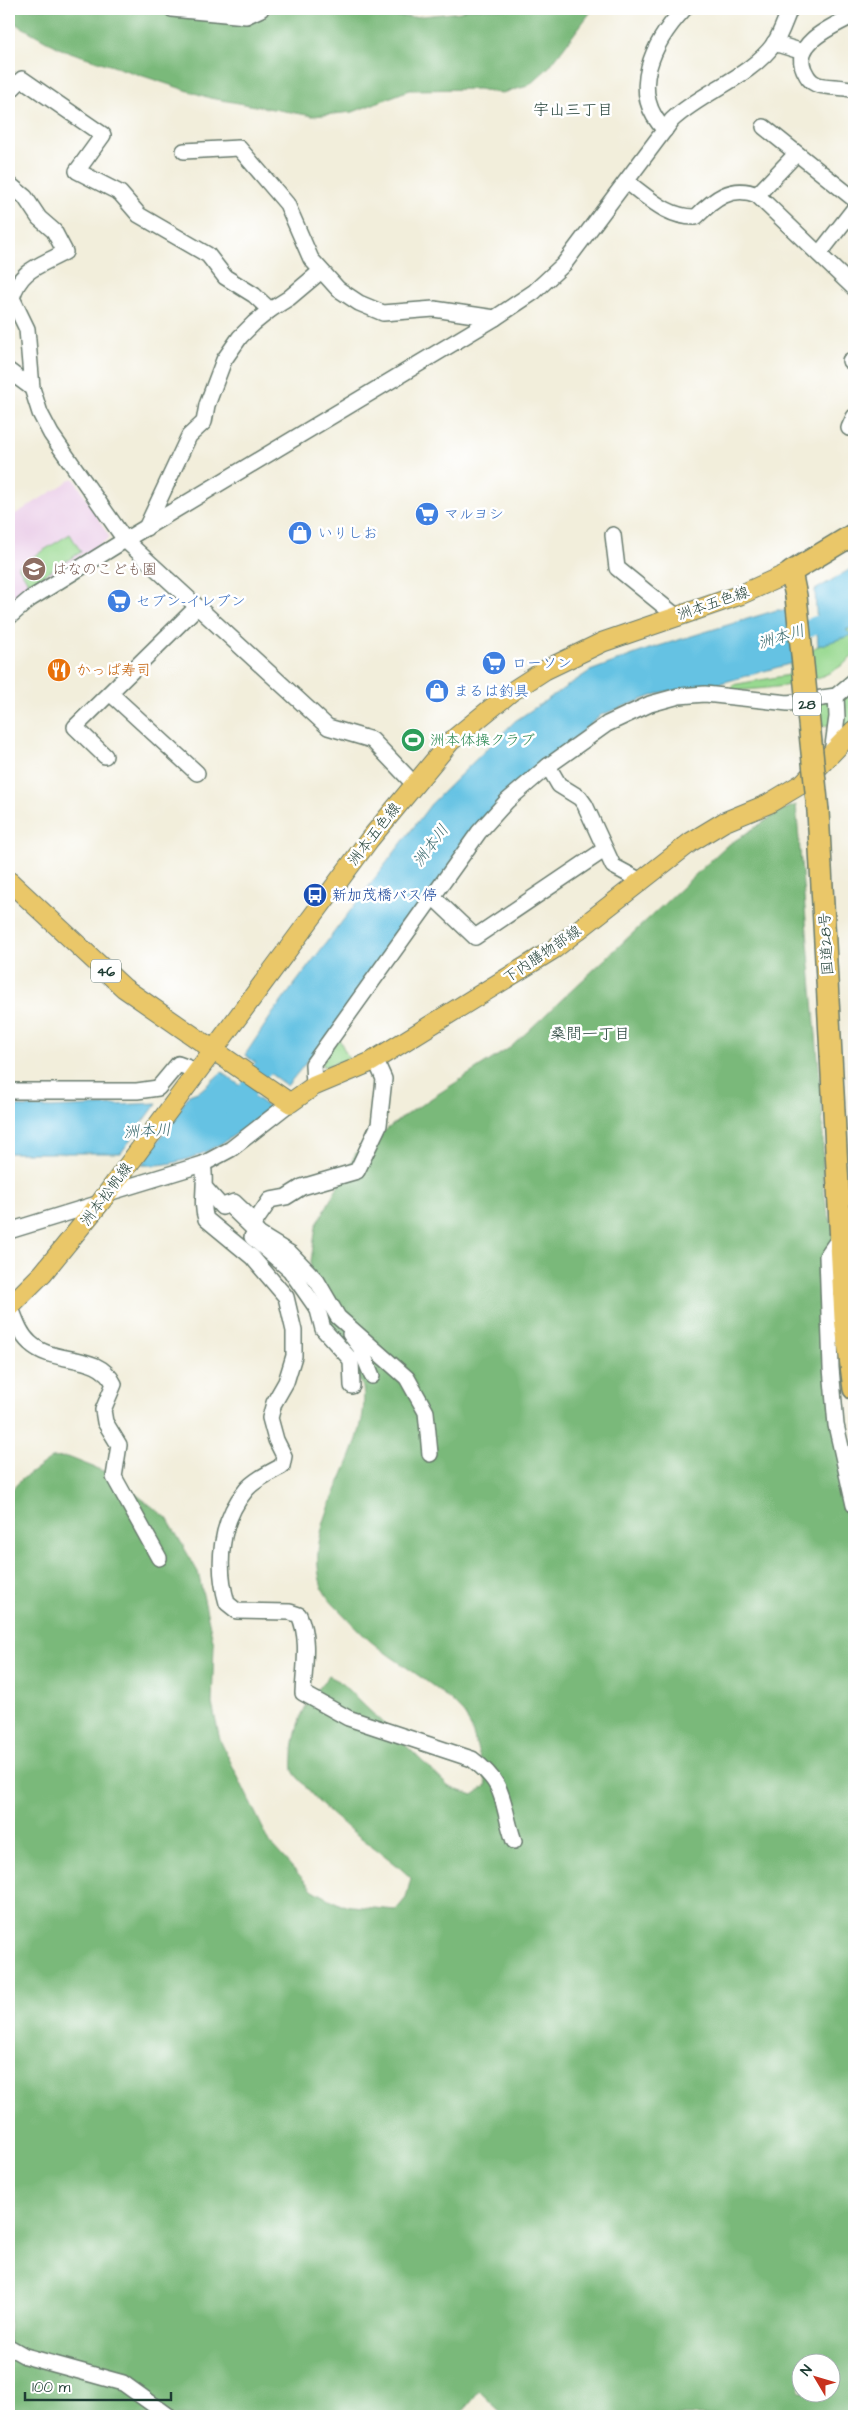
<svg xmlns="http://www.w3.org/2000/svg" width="863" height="2425" viewBox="0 0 863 2425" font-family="'Architects Daughter','Klee One',sans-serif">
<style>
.built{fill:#ecd1ea}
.green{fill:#98d990;stroke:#5c8b62}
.forest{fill:#7ab97a;stroke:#4c7b57;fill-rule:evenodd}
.water{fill:#65c2e3;stroke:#42808c}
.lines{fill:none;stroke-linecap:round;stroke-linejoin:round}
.river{stroke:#65c2e3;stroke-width:18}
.minor-casing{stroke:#697b6e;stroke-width:18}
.major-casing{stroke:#697b6e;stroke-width:21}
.highway-casing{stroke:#697b6e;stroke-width:24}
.minor{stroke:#fff;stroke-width:15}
.major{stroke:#eac769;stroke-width:19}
.highway{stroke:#eac769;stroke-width:21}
.highway-bridge-casing{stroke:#697b6e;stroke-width:24;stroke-linecap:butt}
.highway-bridge{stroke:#eac769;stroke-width:21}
.labels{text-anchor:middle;stroke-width:5;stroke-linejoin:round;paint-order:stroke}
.shield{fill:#fff;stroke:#627771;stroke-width:1}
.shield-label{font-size:14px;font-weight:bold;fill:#1f3d34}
.shop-label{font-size:15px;fill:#366cbe;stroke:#fff;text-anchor:start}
.education-label{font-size:15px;fill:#785e54;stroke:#fff;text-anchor:start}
.street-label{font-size:15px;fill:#1f3d34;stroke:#fff}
.food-label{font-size:15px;fill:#c56008;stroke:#fff;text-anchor:start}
.leisure-label{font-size:15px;fill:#27864d;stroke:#fff;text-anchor:start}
.transit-label{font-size:15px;fill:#164399;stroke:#fff;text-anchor:start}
.neighbourhood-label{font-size:16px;fill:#1f3d34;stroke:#fff}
.water-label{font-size:16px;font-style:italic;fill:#346569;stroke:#fff}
</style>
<rect width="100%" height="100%" fill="#fff"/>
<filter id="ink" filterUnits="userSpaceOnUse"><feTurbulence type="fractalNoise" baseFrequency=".02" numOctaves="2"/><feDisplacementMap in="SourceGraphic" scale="10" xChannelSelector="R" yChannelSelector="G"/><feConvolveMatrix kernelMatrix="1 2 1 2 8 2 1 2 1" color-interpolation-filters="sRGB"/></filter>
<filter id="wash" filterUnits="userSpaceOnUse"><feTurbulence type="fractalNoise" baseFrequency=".0096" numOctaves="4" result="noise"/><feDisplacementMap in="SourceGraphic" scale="20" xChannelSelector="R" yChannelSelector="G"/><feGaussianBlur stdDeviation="1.12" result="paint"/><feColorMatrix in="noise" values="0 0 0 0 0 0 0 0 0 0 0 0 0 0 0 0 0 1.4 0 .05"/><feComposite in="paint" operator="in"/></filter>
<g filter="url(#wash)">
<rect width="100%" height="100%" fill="#f2eedb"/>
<!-- built -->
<path class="built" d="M74,478L110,538L9,600V518Z"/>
<!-- green -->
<g class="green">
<path d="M70,534L81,552L29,584L18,566Z"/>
<path d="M854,626V655C823,687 775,687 733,691L732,685L789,675L791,661Z"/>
<path d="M831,689L835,725L820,726L818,693Z"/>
<path d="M850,696L854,701V725L846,728L841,720L838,698Z"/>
<path d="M338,1037L349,1059L323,1067L322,1063Z"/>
</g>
<!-- forest -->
<g class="forest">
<path d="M9,9H124L247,22L278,9H331L359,16L413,17L460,12L467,9H593L549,67L528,86L502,93L478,89L409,90L353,112L313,116L210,98L61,49L9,20Z"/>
<path d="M796,805L819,1069L823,1127V1185L828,1213L836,1232L835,1369L854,1482V2416H505L479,2391L459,2416H9V1493L21,1480L52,1458L68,1457L108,1473L167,1518L198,1572L214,1645L212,1704L220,1740L270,1843L313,1890L341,1905L396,1910L406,1898L411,1878C377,1845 330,1822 302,1782C299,1779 294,1774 293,1770C292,1766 293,1759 293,1755C294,1723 307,1698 329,1676L339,1681L449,1787L473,1795L487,1785C482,1769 473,1724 463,1713C440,1687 407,1669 379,1648C365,1638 353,1624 341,1612C333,1604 324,1595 321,1584C302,1515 372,1456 363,1387L311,1296L310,1268L316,1226L356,1153L404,1116L511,1047L725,847L782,810ZM800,2362H830V2392H800Z"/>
</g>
<!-- water -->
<g class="water">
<path d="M854,567V626L846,630L852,635L818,646L815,590Z"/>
<path d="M777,610L795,611L800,661L714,685L663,692L601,715L497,805L361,995L287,1086L245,1055L273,1013L431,804L515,721L590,671L649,649Z"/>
<path d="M222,1072L271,1109C231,1138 195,1168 142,1165L189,1095L200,1091Z"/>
<path d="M157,1103L121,1153H9V1106L51,1108Z"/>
</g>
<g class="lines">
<!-- river -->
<g class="river">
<path d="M788,637L854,609"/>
<path d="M232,1108L244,1096L260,1071L280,1053"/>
</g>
</g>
</g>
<g filter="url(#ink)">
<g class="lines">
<!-- minor casing -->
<g class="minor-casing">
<g id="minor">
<path d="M172,9L246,16L261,9"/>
<path d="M854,15C836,25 791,42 804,70C807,76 809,81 816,84C823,88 843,86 854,90"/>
<path d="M774,43L803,52"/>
<path d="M9,92L22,79L103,135L77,171L120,193L139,215L208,255L225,277L254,295L270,310"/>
<path d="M764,127L854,199"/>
<path d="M665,130C627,92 654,41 684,9"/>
<path d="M184,151L239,148L287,204L311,259L338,289L359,303L383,313L434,309L495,318"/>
<path d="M627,182C649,198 668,218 696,217C713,200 732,184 757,195L854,288"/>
<path d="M9,184L25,197L39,218L54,231L65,252C40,266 20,269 12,298L27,329L32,388L40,413L51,434L125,540L328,727L372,740L414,784"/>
<path d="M757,195L796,154"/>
<path d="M819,254L854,209"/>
<path d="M850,361L854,362"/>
<path d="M9,371L32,388"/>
<path d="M849,428L854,417"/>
<path d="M146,528L189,436L204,422L207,405L224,360L240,337L254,323L270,310L289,298L321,271"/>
<path d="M613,535L617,568L676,616"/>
<path d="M9,617L30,599L125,540L495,318L534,292L564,264L672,120C703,91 749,78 774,44C781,34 785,20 790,9"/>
<path d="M110,693L197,773"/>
<path d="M832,753L837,717L836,696"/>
<path d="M105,756L75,727L197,607"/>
<path d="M548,766L559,785L580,798L585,805L613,866L641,881"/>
<path d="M432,896L475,937L604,850"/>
<path d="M314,1086L313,1064L479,832L507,801L548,766L607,724L650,704L679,696L705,694L788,703L836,696L854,681"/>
<path d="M9,1091H137L158,1088L178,1064L197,1071"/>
<path d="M203,1164C207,1183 200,1202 206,1219L252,1257L286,1297L294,1331V1356L286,1382L274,1403L270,1418L276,1440L284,1456L282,1466C271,1472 254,1480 246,1490C220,1521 216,1565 227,1603L237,1611L290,1612L299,1615C310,1639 304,1668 303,1693L348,1718L472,1759C509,1787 500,1802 514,1841"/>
<path d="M205,1188L222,1207L234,1202L255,1222L270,1200L286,1197L302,1187L357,1171L379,1125L384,1079L375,1059"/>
<path d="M108,1193L203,1164L231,1149L290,1103"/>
<path d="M228,1204L260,1235L291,1254L317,1281L338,1317L407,1378L426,1412L430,1454"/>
<path d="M9,1231L100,1203"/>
<path d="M252,1237L290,1270L318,1310L323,1329L351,1360L352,1386"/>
<path d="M840,1237L827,1256L831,1368L836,1425L854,1505"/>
<path d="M10,1305C15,1318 19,1333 30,1343C54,1366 98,1351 114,1384L103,1410L105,1422L119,1445L114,1477L159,1558"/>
<path d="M350,1334L360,1347L372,1376"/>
<path d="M9,2347L25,2356L123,2383L169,2416"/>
</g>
</g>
<!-- major casing -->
<g class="major-casing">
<g id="major">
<path d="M9,881L124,988L290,1103L314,1086L371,1062L554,949L691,842L724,822L768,804L803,783L854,730"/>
<path d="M9,1307L43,1273L100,1203L369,840L450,742L511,692L545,670L603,642L740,595L791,572"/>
</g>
</g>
<!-- highway casing -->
<g class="highway-casing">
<g id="highway">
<path d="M796,596L791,572L854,534"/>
<path d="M818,811L845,1318L854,1389"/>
</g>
</g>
<!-- minor -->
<use href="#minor" class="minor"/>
<!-- major -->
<use href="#major" class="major"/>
<!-- highway -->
<use href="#highway" class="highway"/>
<!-- highway-bridge casing -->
<g class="highway-bridge-casing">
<path id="highway-bridge" d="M796,596L818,811"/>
</g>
<!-- highway-bridge -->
<use href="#highway-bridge" class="highway-bridge"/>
</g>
</g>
<!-- icons -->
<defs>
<g id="supermarket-disc" transform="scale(1.25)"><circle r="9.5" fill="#3f7fe0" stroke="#fff"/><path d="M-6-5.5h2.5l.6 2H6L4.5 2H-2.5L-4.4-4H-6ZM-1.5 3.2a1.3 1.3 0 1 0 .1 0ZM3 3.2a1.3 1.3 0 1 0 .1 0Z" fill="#fff"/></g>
<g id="shop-disc" transform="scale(1.25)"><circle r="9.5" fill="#3f7fe0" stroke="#fff"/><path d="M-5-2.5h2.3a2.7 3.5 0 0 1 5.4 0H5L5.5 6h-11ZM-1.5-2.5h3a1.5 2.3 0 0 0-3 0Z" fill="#fff"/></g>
<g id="school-disc" transform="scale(1.25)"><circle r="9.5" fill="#8d6e63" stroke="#fff"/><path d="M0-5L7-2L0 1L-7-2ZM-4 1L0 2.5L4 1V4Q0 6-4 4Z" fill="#fff"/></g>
<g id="restaurant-disc" transform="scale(1.25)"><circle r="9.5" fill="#e8710a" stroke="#fff"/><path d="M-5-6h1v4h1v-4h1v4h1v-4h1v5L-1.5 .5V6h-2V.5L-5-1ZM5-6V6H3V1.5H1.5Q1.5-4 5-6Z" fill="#fff"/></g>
<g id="stadium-disc" transform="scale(1.25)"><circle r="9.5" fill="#2e9e5b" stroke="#fff"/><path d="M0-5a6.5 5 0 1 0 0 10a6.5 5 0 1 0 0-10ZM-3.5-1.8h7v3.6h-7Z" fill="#fff"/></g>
<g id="bus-disc" transform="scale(1.25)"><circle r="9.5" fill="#1a4fb4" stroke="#fff"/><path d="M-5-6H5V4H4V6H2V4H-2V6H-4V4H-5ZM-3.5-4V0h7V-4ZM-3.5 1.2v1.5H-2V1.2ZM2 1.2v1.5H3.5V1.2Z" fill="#fff"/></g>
</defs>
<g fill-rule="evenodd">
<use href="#supermarket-disc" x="427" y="514"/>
<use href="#shop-disc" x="300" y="533"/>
<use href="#school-disc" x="34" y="569"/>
<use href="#supermarket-disc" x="119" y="601"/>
<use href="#supermarket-disc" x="494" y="663"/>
<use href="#restaurant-disc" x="59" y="670"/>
<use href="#shop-disc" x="437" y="691"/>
<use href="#stadium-disc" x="413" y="740"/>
<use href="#bus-disc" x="315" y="895"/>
</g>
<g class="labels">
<!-- shield labels -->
<g class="shield">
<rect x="793" y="692.5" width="28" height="23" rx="4"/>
<rect x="91" y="959.5" width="30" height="23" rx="4"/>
</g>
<g class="shield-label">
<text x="807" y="709">28</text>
<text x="106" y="976">46</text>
</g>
<!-- shop labels -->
<g class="shop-label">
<text x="444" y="519">マルヨシ</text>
<text x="318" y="538">いりしお</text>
<text x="136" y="606">セブン-イレブン</text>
<text x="512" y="668">ローソン</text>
<text x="454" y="696">まるは釣具</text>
</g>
<!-- education labels -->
<g class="education-label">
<text x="52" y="574">はなのこども園</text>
</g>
<!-- street labels -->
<g class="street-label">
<text transform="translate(713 603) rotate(-19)" y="5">洲本五色線</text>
<text transform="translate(374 834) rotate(-52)" y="5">洲本五色線</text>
<text transform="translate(826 944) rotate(-93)" y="5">国道28号</text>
<text transform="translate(542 954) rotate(-34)" y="5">下内膳物部線</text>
<text transform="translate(106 1194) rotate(-53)" y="5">洲本松帆線</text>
</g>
<!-- food labels -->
<g class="food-label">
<text x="76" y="675">かっぱ寿司</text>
</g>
<!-- leisure labels -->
<g class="leisure-label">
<text x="430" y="745">洲本体操クラブ</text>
</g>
<!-- transit labels -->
<g class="transit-label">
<text x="332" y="900">新加茂橋バス停</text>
</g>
<!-- neighbourhood labels -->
<g class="neighbourhood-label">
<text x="573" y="115">宇山三丁目</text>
<text x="590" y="1039">桑間一丁目</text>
</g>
<!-- water labels -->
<g class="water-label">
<text transform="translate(781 636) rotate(-17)" y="6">洲本川</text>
<text transform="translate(430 845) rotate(-53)" y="6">洲本川</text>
<text transform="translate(147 1130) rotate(-4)" y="6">洲本川</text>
</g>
</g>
<!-- margin -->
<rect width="863" height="2425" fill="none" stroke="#fff" stroke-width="30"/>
<!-- north arrow -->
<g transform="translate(816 2378) rotate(308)"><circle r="24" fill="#ffffff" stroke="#a5b1ae"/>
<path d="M0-4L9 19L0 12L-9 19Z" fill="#c8321e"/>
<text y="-8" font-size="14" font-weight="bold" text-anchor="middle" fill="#1f3d34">N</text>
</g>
<!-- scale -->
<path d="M25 2392v8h146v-8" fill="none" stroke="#1f3d34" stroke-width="2.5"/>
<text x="32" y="2392" font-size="15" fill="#1f3d34" stroke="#ffffff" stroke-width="4" paint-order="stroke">100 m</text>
</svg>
